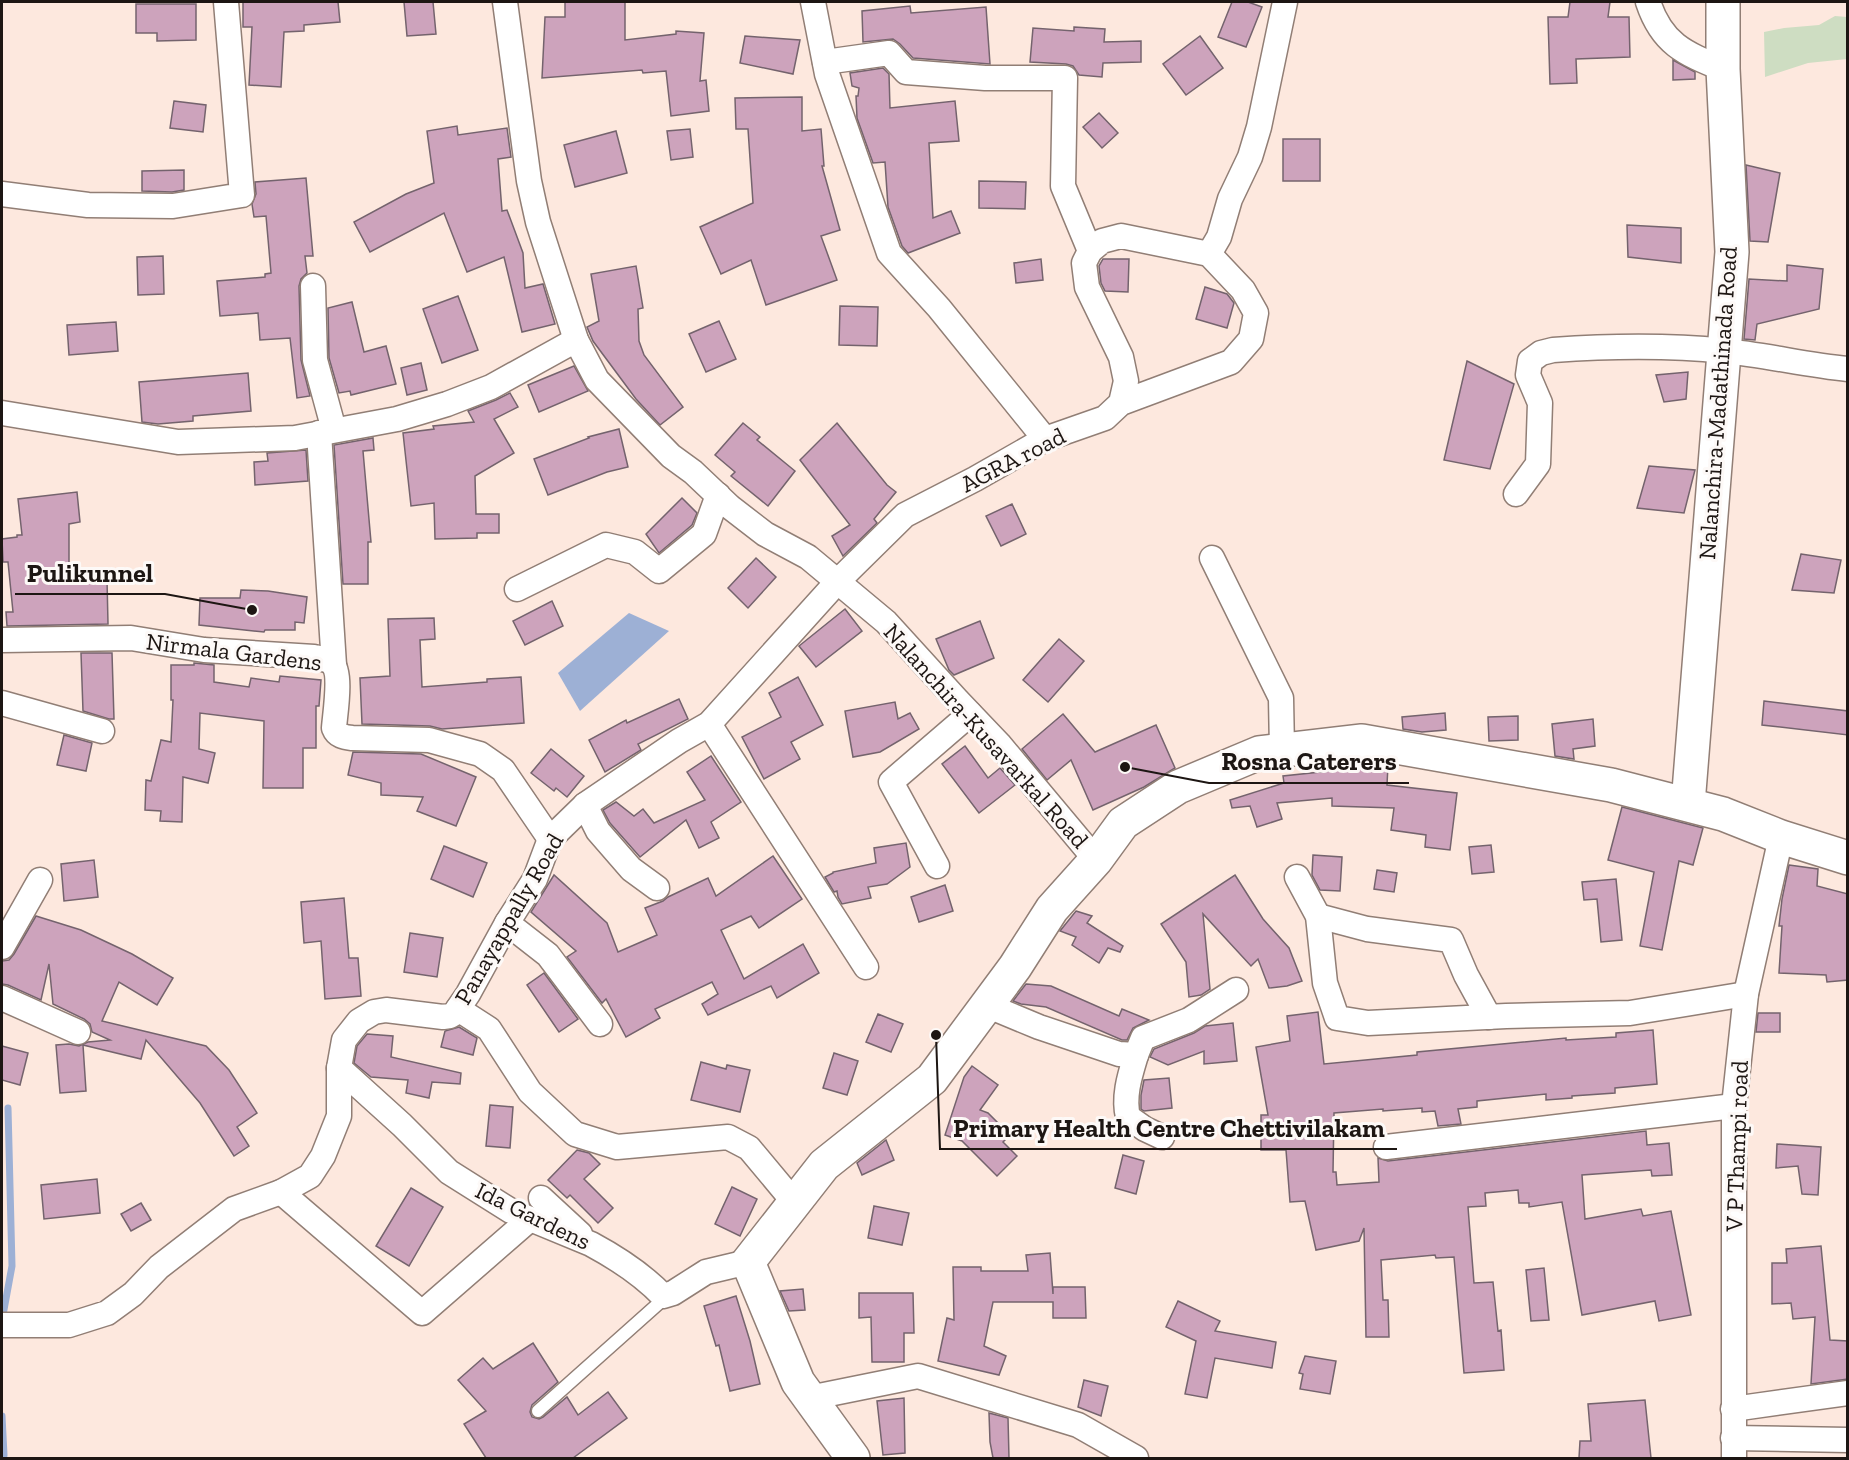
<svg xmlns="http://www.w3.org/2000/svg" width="1849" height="1460" viewBox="0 0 1849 1460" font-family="'Zilla Slab',serif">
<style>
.green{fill:#ceddc2}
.water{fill:#9db0d5}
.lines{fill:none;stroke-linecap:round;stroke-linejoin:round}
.stream{stroke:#9db0d5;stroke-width:7}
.building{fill:#cda3bc;stroke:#74636d;stroke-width:1.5}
.lane-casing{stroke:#917e75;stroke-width:15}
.street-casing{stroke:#917e75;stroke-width:27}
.secondary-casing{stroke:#917e75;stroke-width:36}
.lane{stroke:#fff;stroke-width:12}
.street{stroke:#fff;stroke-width:24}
.secondary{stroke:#fff;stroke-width:33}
.labels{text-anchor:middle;stroke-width:6;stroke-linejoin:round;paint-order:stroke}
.street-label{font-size:24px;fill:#1d1613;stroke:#fdf9f7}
.leader{fill:none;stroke:#1d1613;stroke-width:2}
.callout-dot{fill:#1d1613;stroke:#fdf9f7;stroke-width:2}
.callout-label{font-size:26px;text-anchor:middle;font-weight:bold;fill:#1d1613;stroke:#fdf9f7;stroke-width:6;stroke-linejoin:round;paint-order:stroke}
</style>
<rect width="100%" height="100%" fill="#fde8de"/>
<!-- green -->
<path class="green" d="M1835,16L1847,17V59L1808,63L1765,77L1764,32L1784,28L1819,25Z"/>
<!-- water -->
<path class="water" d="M629,613L669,631L580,711L558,673Z"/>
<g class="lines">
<!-- stream -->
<g class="stream">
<path d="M3,1315L12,1266L8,1108"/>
<path d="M2,1416L4,1455"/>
</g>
</g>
<!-- building -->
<g class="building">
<path d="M243,2H338L340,22L304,25V31L284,32L281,87L249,85L252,27H243Z"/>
<path d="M404,2H433L436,34L407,36Z"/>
<path d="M565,2H625V40L676,34V31L704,33L700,81L706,80L709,111L671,116L666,71L643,73L642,70L542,78L545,17H565Z"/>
<path d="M1232,2H1248L1262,7L1246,47L1218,37Z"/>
<path d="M1570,2H1610L1608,17H1629L1630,57L1576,59L1577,83L1550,84L1548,17H1568Z"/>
<path d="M136,4H196V40L157,41V33H136Z"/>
<path d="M910,6L911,13L986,7L990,64L913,58L900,44L893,39L863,42L862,11Z"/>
<path d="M1074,27L1105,29L1104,42L1141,41V62L1103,63L1102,77L1079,75L1073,66L1066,64L1030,62L1033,28L1074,31Z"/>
<path d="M745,36L800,40L793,74L740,63Z"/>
<path d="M1200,36L1223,68L1186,95L1163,64Z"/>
<path d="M1673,60L1695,72V79L1673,80Z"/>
<path d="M883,68L889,74L890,108L955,101L959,141L929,143L933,218L951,211L960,233L908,253L902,246L888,207L885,162L873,163L857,118L856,96H858L859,88L852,86L850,73Z"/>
<path d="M802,97V131L821,129L824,166H822L840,230L821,236L837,280L766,305L751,260L721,274L700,227L753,203L748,129H736L735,98Z"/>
<path d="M174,101L206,105L203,132L170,128Z"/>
<path d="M1099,113L1118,133L1102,148L1083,127Z"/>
<path d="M457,126L458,135L507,128L511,157L498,159L502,211L507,210L523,253L525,288L543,284L555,324L522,332L504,257L467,272L444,213L370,252L354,222L406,194L434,183L427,131Z"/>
<path d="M690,129L693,157L671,160L667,131Z"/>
<path d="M616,131L627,173L575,187L564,145Z"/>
<rect x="1283" y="139" width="37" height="42"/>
<path d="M1746,165L1780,173L1768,242L1750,241Z"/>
<path d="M184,170V190L172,192L142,191V171Z"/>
<path d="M306,178L313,256H305L307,273L301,279L299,286L301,360L310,396L297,398L290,338L260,340L258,313L220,316L217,281L265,277V274L271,273L266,216L254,217L252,204L256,194L255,182Z"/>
<path d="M979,181L1026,182L1025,209L979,208Z"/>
<path d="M1627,225L1681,228V263L1628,257Z"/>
<path d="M163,256L164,294L138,295L137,257Z"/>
<path d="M1041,259L1043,280L1016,283L1014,263Z"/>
<path d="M1103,259H1129L1128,292L1105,291L1101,283L1099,266Z"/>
<path d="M1787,265L1823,269L1819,309L1757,324L1755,340L1744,339L1749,279L1787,281Z"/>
<path d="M636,266L643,308L638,309L639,341L644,355L683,407L660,425L636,399L593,341L587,327L599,321L591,274Z"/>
<path d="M1205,287L1227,294L1234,303L1227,328L1196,319Z"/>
<path d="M458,296L478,350L442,363L423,309Z"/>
<path d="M352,302L364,352L386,346L396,384L351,395L350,391L339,393L329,358L328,308Z"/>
<path d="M840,306L878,307L877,346L839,345Z"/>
<path d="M719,321L736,359L706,372L689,334Z"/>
<path d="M116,322L118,351L69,355L67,325Z"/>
<path d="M1467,361L1514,384L1490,469L1444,460Z"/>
<path d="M421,363L427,390L407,395L401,368Z"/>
<path d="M574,366L588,391L539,412L528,385Z"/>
<path d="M1688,372L1686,399L1664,402L1656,375Z"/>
<path d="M248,373L251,411L193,416V421L158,424L142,422L139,382Z"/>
<path d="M510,393L518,407L494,419L514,453L475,476L476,514H499V533H477V538L435,539L434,503L411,506L403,433L434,429L433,426L474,422L468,411L496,400Z"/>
<path d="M743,423L760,437L757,440L795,471L768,506L731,476L735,472L715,455Z"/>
<path d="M837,423L887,485L896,492L874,519L877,523L843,556L832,536L850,525L800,460Z"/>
<path d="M619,429L628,467L607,472L548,495L534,459L589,438L588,437Z"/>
<path d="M373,438L374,450L363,451L371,542H368V584H343L334,445Z"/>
<path d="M306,450L308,481L255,485L254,462L268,461L267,453Z"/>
<path d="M1649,466L1695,470L1684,513L1637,508Z"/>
<path d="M77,492L80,522L69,524V575L103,574V578L107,579L108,624L7,626L6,612H13L8,562H3L2,539L17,537V535H22L18,499Z"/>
<path d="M682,498L697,513L692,525L659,553L646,534Z"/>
<path d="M1012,504L1026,534L1001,546L986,516Z"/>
<path d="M1801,554L1841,560L1834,593L1792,590Z"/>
<path d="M756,558L776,577L748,608L728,588Z"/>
<path d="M241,590L268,591L307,597L304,623L295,622V630H265L264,632L199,625L200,598H240Z"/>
<path d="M552,601L563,626L525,645L513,621Z"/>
<path d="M845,609L862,631L816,667L799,646Z"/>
<path d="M434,618L435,639L420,640L422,687L487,682V679L521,677L524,723L442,729L430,726L362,724L360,678L390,676L388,619Z"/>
<path d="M980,621L994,658L954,675L949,670L936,639Z"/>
<path d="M1059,639L1084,661L1048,702L1023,680Z"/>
<path d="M81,653H112L114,719H109L83,711Z"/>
<path d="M194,663L214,665V682L249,687L251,678L279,682L280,676L321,680L319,706H316V748H303V788H263L264,721L200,713L199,749L215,753L208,783L183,777L182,822L160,821L161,811L145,810L146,780L151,781L161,740L171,742L173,700H171V665H194Z"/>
<path d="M798,677L823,725L791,742L800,759L764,779L742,737L781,717L769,693Z"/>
<path d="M679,699L688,719L638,744L641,750L605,772L589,740L626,720L627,723Z"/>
<path d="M1764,701L1848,711V735L1762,725Z"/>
<path d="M895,702L898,719L910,713L919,729L880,752L853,757L845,711Z"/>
<path d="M1445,713L1446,730L1422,732L1403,729L1402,717Z"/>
<path d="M1063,714L1095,752L1156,725L1175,768L1144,787L1093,810L1071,760L1047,780L1022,749Z"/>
<path d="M1518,716V740L1489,741L1488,717Z"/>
<path d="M1593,719L1595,746L1573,749L1574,759L1555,756L1552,724Z"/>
<path d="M64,735L92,743L86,771L57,765Z"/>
<path d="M965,746L988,778L1000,768L1015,785L979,813L942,764Z"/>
<path d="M551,749L584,776L567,797L556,788L554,791L531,773Z"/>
<path d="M353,752L421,754L476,777L456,826L417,811L423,797L381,795V783L348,775Z"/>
<path d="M711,756L741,802L711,822L719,838L699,848L686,820L640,857L610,823L603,810L616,802L634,816L643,809L654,823L705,800L687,772Z"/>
<path d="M1365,761L1388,765L1387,785L1457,793L1450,850L1425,847L1426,835L1391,830L1394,808L1332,806V798L1277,803L1282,819L1257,827L1250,806L1232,808L1230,800L1284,783L1283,776L1339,770V765L1365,766Z"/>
<path d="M1622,807L1703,828L1693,865L1679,861L1662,950L1640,946L1654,872L1608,860Z"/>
<path d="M906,843L910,867L887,884L868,887L871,898L842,904L838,897L837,891L834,892L825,877L833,873V872L876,863L874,848Z"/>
<path d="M1491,845L1494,872L1472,874L1469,847Z"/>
<path d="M444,846L487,863L473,897L431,879Z"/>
<path d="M1313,855L1342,857L1340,891L1320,890L1312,875Z"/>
<path d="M773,856L802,899L759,928L751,916L721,930L744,979L803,944L819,973L777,998L771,986L708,1015L702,1004L718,994L712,982L655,1009L660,1018L626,1037L606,999L602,1003L567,957L576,951L531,912L554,875L607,923L618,952L657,935L645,908L663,901L668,897L708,878L716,896Z"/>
<path d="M94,860L98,897L64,901L61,864Z"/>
<path d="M1789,865L1818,869L1817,886L1848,894V980L1827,982L1826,975L1779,973L1782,926H1779L1782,899Z"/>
<path d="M1377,870L1397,873L1394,892L1374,889Z"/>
<path d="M1235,875L1263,919L1289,948L1302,981L1287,986L1269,988L1258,959L1251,966L1203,914L1210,989L1201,995L1189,997L1186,962L1161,924Z"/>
<path d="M1616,879L1622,940L1601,942L1597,899L1584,900L1582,882Z"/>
<path d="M945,885L953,911L919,922L911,897Z"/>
<path d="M344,898L349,958H358L361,996L325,999L321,941L304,943L301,902Z"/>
<path d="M1076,911L1092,916L1087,923L1123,946L1120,952L1108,948L1099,963L1072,945L1076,937L1060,931Z"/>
<path d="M36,916L81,930L132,954L173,978L157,1005L119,982L102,1021L206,1046L229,1070L257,1113L237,1127L249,1146L234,1156L200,1103L146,1040L141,1059L83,1045L86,1091L60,1093L56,1045L69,1044L79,1046L88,1042L110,1040L92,1032L90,1024L84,1019L53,1004L49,964L41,1000L8,985L2,984V961L9,960L14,954Z"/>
<path d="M410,933L443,938L437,977L404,972Z"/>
<path d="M544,973L578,1019L559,1032L527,985Z"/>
<path d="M1026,984L1051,986L1119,1016L1122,1009L1149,1020L1133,1028L1127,1040H1122L1046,1007L1021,1004L1013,1001Z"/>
<path d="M1318,1012L1324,1064L1417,1055V1052L1566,1038V1040L1616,1037V1033L1653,1030L1657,1084L1615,1088V1093L1572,1096V1098L1546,1100V1094L1477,1101V1107L1458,1109L1461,1124L1438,1126L1435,1111L1422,1112V1108L1383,1111V1109L1334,1113L1333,1172H1336L1337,1185L1379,1182L1378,1158L1388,1161L1646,1131L1647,1145L1669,1143L1672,1175L1652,1176L1651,1170L1582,1175L1585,1219L1641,1209L1643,1216L1671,1211L1691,1315L1659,1321L1655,1301L1582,1315L1562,1202L1529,1207V1203H1519L1518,1190L1485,1193L1486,1206L1468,1207L1474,1283L1493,1282L1498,1331L1501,1330L1504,1370L1464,1373L1454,1257L1436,1258L1435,1255L1381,1260L1383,1300H1388L1389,1337H1366L1364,1228L1359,1241L1316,1250L1305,1201L1290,1202L1286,1150H1261V1115H1268L1256,1047L1290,1041L1287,1016Z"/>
<path d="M1758,1013H1780V1032H1756Z"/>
<path d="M878,1014L903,1024L891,1052L866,1042Z"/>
<path d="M1233,1023L1237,1061L1204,1064V1051L1168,1065L1150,1057L1154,1049L1194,1033L1205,1026Z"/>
<path d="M459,1027L477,1038L473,1055L441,1047L445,1031Z"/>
<path d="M367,1034L393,1036L391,1057L461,1073L460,1084L432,1082L429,1098L406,1093L408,1080L371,1077L354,1063L357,1046Z"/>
<path d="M2,1046L28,1053L20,1085L2,1080Z"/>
<path d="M834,1053L858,1061L847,1095L823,1088Z"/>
<path d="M701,1062L726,1069L727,1065L750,1070L740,1112L691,1100Z"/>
<path d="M972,1066L998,1085L980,1110L988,1113L1010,1135L1003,1142L1017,1156L997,1176L962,1141L945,1135L964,1077Z"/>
<path d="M1169,1078L1172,1108L1144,1111L1141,1109V1095L1144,1080Z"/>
<path d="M490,1105L513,1107L510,1148L486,1146Z"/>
<path d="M886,1140L894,1160L862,1175L857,1163Z"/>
<path d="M1777,1144L1821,1147L1818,1195L1802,1194L1798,1166L1776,1168Z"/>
<path d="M577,1150L589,1153L600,1164L584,1179L613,1208L598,1223L570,1195L567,1198L548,1180Z"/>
<path d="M1123,1155L1144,1161L1136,1194L1115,1188Z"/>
<path d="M97,1179L100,1213L44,1219L41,1185Z"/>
<path d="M732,1187L757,1199L740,1236L715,1224Z"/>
<path d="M411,1188L443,1207L409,1266L376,1246Z"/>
<path d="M141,1203L151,1220L131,1231L121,1214Z"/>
<path d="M874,1206L909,1213L902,1245L868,1238Z"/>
<path d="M1821,1246L1830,1340L1848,1341V1379L1811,1384L1815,1317L1793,1319L1791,1303L1772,1304V1263H1787L1786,1249Z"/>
<path d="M1050,1253L1053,1294V1287H1085L1086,1318H1053V1302H993L984,1346L1006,1356L999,1375L938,1361L947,1318L954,1320L953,1267H981V1271H1028L1026,1255Z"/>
<path d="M1544,1268L1549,1320L1531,1321L1526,1270Z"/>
<path d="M803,1289L805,1310L789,1311L780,1291Z"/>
<path d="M859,1293H913L914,1333H904V1362H872L871,1317L859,1318Z"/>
<path d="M736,1296L750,1341L760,1384L730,1391L719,1345L716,1346L704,1306Z"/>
<path d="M1178,1301L1220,1321L1215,1331L1276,1342L1272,1368L1215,1358L1207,1398L1185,1394L1196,1341L1166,1327Z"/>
<path d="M533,1343L558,1382L532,1405L530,1412L532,1417L539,1419L543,1417L567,1397L578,1415L608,1392L627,1418L573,1458H486L464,1424L486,1411L458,1380L483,1358L493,1369Z"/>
<path d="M1305,1356L1336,1361L1330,1394L1300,1389L1303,1374L1299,1373Z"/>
<path d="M1084,1380L1108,1386L1101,1416L1078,1407Z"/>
<path d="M904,1398L905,1453L883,1455L877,1401Z"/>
<path d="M1645,1400L1651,1458H1579L1580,1441H1591L1588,1404Z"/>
<path d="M989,1413L1008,1418L1009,1458H993L990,1442Z"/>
</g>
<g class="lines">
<!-- lane casing -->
<g class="lane-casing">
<path id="lane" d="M538,1411L667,1296"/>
</g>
<!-- street casing -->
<g class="street-casing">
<g id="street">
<path d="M505,2L529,181L538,222L576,340L597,380L671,456L693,472L730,507L765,534L808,557L886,622L958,701L999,744L1096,860"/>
<path d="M813,2L827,74L889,253L939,308L1045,439"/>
<path d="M1648,2C1662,44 1684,53 1723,69"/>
<path d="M825,62L889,53L906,72L985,78H1065L1063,186L1090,251"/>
<path d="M2,194L88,205L173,206L242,195L226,2"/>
<path d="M1209,254L1219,237L1230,199L1250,157L1259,127L1285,2"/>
<path d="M313,286L315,360L334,430"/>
<path d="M2,413L178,442L295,438L397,419L447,404L491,387L576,340"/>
<path d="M319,433L334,665"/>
<path d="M1516,494L1538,464L1540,403L1528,375L1530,361L1541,353L1553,350C1611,346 1667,345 1724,351C1766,355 1806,365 1848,369"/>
<path d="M1212,558L1281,698L1282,750"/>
<path d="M517,589L606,545L635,552L659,571L704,534L718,495"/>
<path d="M2,640L131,638L204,650L314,657C319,658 327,659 332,663C342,673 335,714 334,728C337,736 344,737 352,738L429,740L480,754L503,770L550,839"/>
<path d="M2,703L102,731"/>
<path d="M709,724L866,967"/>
<path d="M585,805L598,831L631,869L657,888"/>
<path d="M937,866L891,782L970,714"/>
<path d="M1297,877L1318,916L1325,983L1337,1018L1368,1023L1506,1016L1630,1013L1746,994"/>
<path d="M1318,916L1367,929L1451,940L1466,975L1489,1017"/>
<path d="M507,923L548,955L600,1024"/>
<path d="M2,947L40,880"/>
<path d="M2,998L78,1032"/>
<path d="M986,1005L1039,1027L1119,1054L1136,1055L1143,1038L1189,1020L1236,990"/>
<path d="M458,1009L489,1029L530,1092L575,1134L617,1147L728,1137L749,1148L794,1202"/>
<path d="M1136,1055C1130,1075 1123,1096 1128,1117L1145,1129L1162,1137"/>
<path d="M339,1068L402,1125L449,1172L511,1211L591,1244C617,1258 642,1274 663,1296L673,1293L706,1272L748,1262"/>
<path d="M1386,1147L1734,1106"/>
<path d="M281,1192L422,1313L530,1219"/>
<path d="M541,1198L580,1234"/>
<path d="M2,1325H69L107,1313L133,1294L159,1267L234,1209L281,1192L310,1176L323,1156L339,1116V1068L344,1040L359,1021L374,1012L386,1010L443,1017L450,1016L455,1013L468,994L507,923L535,879L550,839L585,805L679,741L709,724L838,581L905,515L975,479L1045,439L1105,418L1121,403L1126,381L1121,357L1087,287L1084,263L1090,251L1102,241L1121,236L1209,254L1243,290L1256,313L1251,339L1231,362L1121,403"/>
<path d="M809,1398L918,1376L1078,1425L1136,1458"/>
<path d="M1733,1409L1848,1393"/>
<path d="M1733,1438L1848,1440"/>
<path d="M1734,1458V1106L1746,994L1781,837"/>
</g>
</g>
<!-- secondary casing -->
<g class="secondary-casing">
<g id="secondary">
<path d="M1688,804L1732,252L1723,69V2"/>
<path d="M853,1458L798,1382L748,1262L824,1165L932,1079L1015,967L1052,909L1096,860L1123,823L1178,787L1259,753L1362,741L1611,785L1723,814L1781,837L1848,858"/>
</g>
</g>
<!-- lane -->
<use href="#lane" class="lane"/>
<!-- street -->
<use href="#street" class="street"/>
<!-- secondary -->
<use href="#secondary" class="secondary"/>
</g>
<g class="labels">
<!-- street labels -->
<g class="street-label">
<text transform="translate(1718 403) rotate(-86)" y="8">Nalanchira-Madathinada Road</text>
<text transform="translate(1013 460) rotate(-27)" y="8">AGRA road</text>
<text transform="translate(234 652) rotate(7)" y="8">Nirmala Gardens</text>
<text transform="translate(986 736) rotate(48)" y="8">Nalanchira-Kusavarkal Road</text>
<text transform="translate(509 919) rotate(-60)" y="8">Panayappally Road</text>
<text transform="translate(1737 1146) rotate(-88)" y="8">V P Thampi road</text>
<text transform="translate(533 1216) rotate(26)" y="8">Ida Gardens</text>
</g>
</g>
<!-- callouts -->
<path class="leader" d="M252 610L165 594H15M1125 767L1209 783H1409M936 1035L940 1149H1397"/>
<g class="callout-dot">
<circle cx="252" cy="610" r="6"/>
<circle cx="1125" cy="767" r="6"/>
<circle cx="936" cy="1035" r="6"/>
</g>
<g class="callout-label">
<text x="90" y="582">Pulikunnel</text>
<text x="1309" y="770">Rosna Caterers</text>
<text x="1169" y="1137">Primary Health Centre Chettivilakam</text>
</g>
<!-- border -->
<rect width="1849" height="1460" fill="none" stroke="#1d1613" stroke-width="6"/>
</svg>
